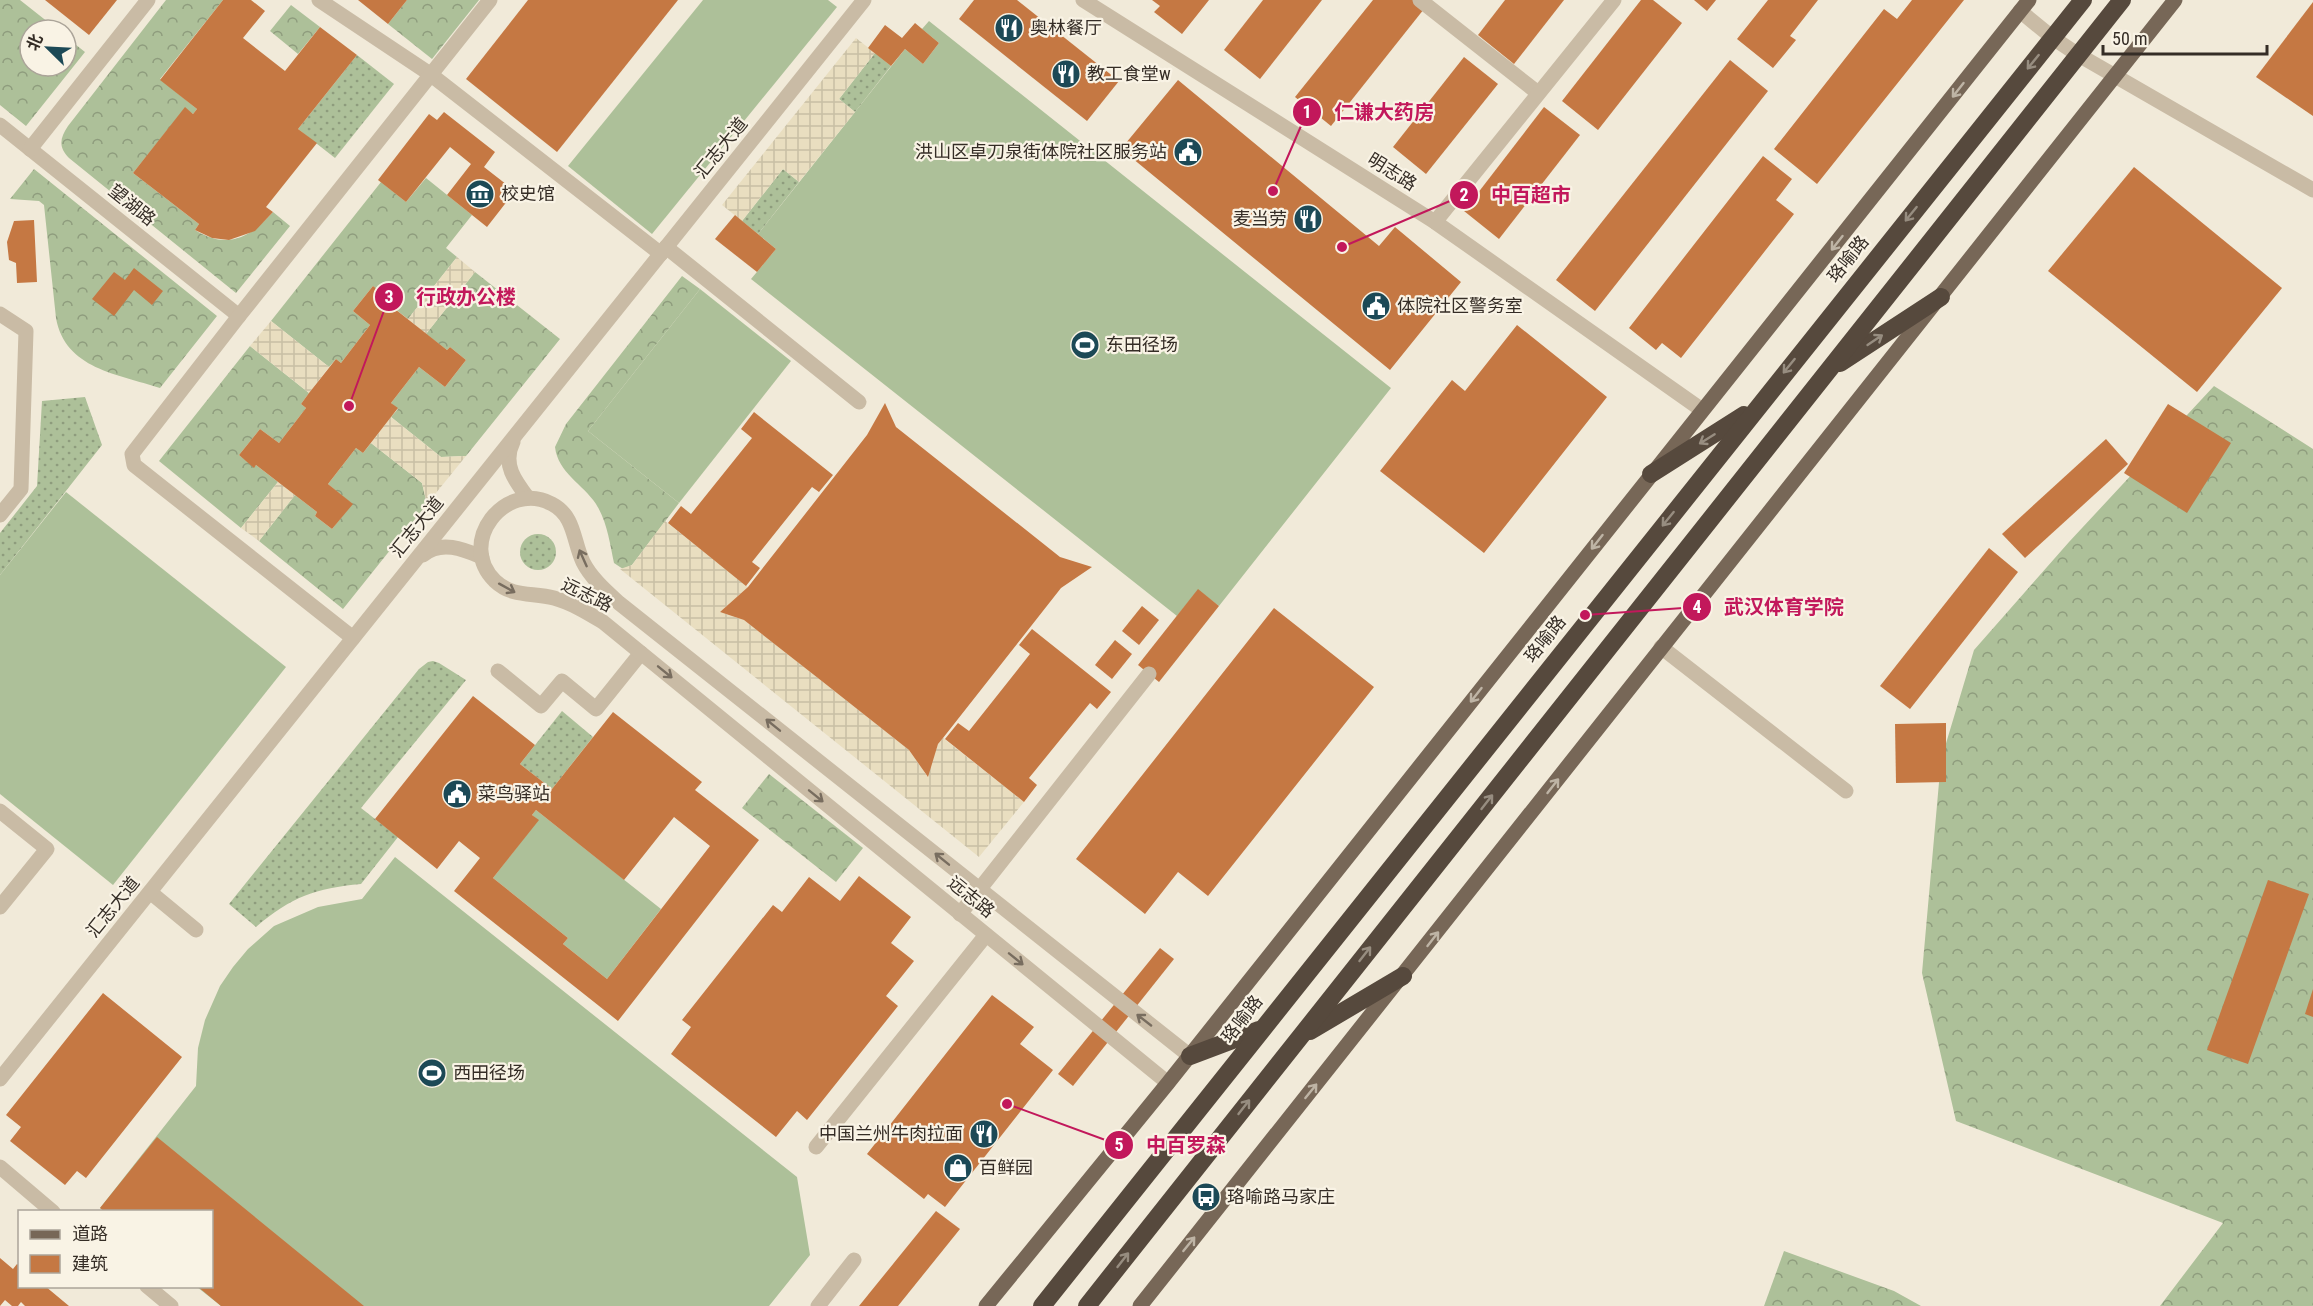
<svg xmlns="http://www.w3.org/2000/svg" width="2313" height="1306" viewBox="0 0 2313 1306" font-family="'Roboto Condensed','Noto Sans SC',sans-serif">
<style>
.grass{fill:url(#grass-dots)}
.forest{fill:url(#forest-crowns)}
.garden{fill:#adc099}
.plaza{fill:url(#plaza-grid)}
.building{fill:#c57843;fill-rule:evenodd}
.lines{fill:none;stroke-linecap:round;stroke-linejoin:round}
.minor{stroke:#c9bba5;stroke-width:15}
.major{stroke:#776757;stroke-width:15}
.highway{stroke:#56493d;stroke-width:18}
.oneway{stroke:#978d80}
.oneway2{stroke:#beb4a5}
.oneway3{stroke:#786d5f}
.labels{text-anchor:middle;stroke-width:4.5;stroke-linejoin:round;paint-order:stroke}
.poi-label{font-size:18px;fill:#352d26;stroke:#f9f3e5;text-anchor:start}
.street-label{font-size:18px;fill:#352d26;stroke:#f9f3e5}
.leader{fill:none;stroke:#c2185b;stroke-width:2}
.callout-dot{fill:#c2185b;stroke:#f9f3e5;stroke-width:2}
.mark-label{font-size:18px;text-anchor:middle;font-weight:bold;fill:#fff}
.callout-label{font-size:20px;text-anchor:middle;font-weight:bold;fill:#c2185b;stroke:#f9f3e5;stroke-width:4.5;stroke-linejoin:round;paint-order:stroke}
</style>
<defs>
<pattern id="grass-dots" width="8" height="8" patternUnits="userSpaceOnUse" patternTransform="scale(1.5)"><rect width="8" height="8" fill="#adc099"/><path d="M2 2h.1M6 6h.1" fill="none" stroke="#8e9c7d" stroke-width="1.8" stroke-linecap="round"/></pattern>
<pattern id="forest-crowns" width="20" height="18" patternUnits="userSpaceOnUse" patternTransform="scale(1.5)"><rect width="20" height="18" fill="#adc099"/><path d="M2 6a3 3 0 1 1 6 0M12 15a3 3 0 1 1 6 0" fill="none" stroke="#8e9c7d"/></pattern>
<pattern id="plaza-grid" width="8" height="8" patternUnits="userSpaceOnUse" patternTransform="scale(1.5)"><rect width="8" height="8" fill="#e9dec0"/><path d="M0 4h8M4 0v8" fill="none" stroke="#c8bfa5"/></pattern>
</defs>
<rect width="100%" height="100%" fill="#f1ead9"/>
<!-- grass -->
<g class="grass">
<path d="M875,53L891,66L855,112L839,99Z"/>
<path d="M357,55L394,84L335,158L298,129Z"/>
<path d="M783,169L799,182L758,234L742,221Z"/>
<path d="M85,397L102,445L0,575V533L37,486L42,401Z"/>
<circle cx="538" cy="552" r="18"/>
<path d="M433,661L439,663L466,680L361,808L398,837L361,884C316,888 291,897 256,927L229,904L419,669L428,662Z"/>
<path d="M562,711L593,737L552,789L520,764Z"/>
</g>
<!-- forest -->
<g class="forest">
<path d="M0,0H20L58,30H30V66H66V37L85,52L26,126L0,105Z"/>
<path d="M166,0H223L160,79L197,109L193,114L185,108L133,173L199,224L195,230C227,250 250,238 273,212L290,226L236,293L69,158C58,147 60,138 68,126Z"/>
<path d="M407,0H479L432,59L388,24Z"/>
<path d="M291,5L320,27L298,54L270,31Z"/>
<path d="M34,169L217,316L160,388C118,374 65,369 56,318L44,205L39,201L10,199Z"/>
<path d="M426,178L472,215L446,248L457,257L408,319L386,302L388,298L373,286L353,311L370,325L341,363L336,359L329,367L271,321L381,182L406,202Z"/>
<path d="M475,272L560,339L466,456L441,457L391,417L398,409L391,403L419,367L445,387L466,360L450,347L447,350L426,334Z"/>
<path d="M682,276L700,289L588,431L679,503L632,565L623,569L614,563C610,544 607,521 596,504C583,484 558,473 555,447L566,424Z"/>
<path d="M250,346L309,393L301,404L306,408L279,443L260,429L239,455L254,467L256,465L278,482L241,528L159,461Z"/>
<path d="M2214,386L2313,449V1306H2160L2223,1223L1956,1121L1922,973L1941,760L1974,650L2069,542Z"/>
<path d="M371,443L422,483L427,504L343,609L259,541L295,495L317,512L315,516L332,529L352,504L328,484L356,448L363,453Z"/>
<path d="M769,774L863,848L836,882L742,808Z"/>
<path d="M1784,1251L1894,1291L1921,1306H1764Z"/>
</g>
<!-- garden -->
<g class="garden">
<path d="M703,0H828L837,7L652,234L568,166Z"/>
<path d="M929,21L1391,388L1219,606L1198,590L1177,616L751,279L776,249L758,234L905,49L923,64L939,43L922,29Z"/>
<path d="M700,289L791,361L679,503L588,431Z"/>
<path d="M66,492L286,667L113,885L0,794V575Z"/>
<path d="M536,810L661,909L607,979L563,944L568,938L493,878L538,820L532,815Z"/>
<path d="M395,857L797,1177L810,1255L769,1306H221L197,1287L212,1286V1212H105L100,1208L196,1086L198,1048L205,1020L220,986L233,967L248,949L274,926L318,907L362,899Z"/>
</g>
<!-- plaza -->
<g class="plaza">
<path d="M856,38L875,53L839,99L855,112L799,182L783,169L742,221L722,205Z"/>
<path d="M457,257L475,272L426,334L408,319Z"/>
<path d="M271,321L329,367L309,393L250,346Z"/>
<path d="M391,417L441,457L466,456L427,504L422,483L371,443Z"/>
<path d="M278,482L295,495L259,541L241,528Z"/>
<path d="M665,521L748,587L720,612L744,620L823,682L909,750L927,776L938,744L943,738L1024,802L979,857L620,569L632,565Z"/>
</g>
<!-- building -->
<g class="building">
<path d="M45,0H117L89,35Z"/>
<path d="M223,0H251L265,11L243,38L285,71L320,27L357,55L298,129L317,143L266,207L273,212L255,231L229,240L212,238L195,230L199,224L133,173L185,107L193,114L197,109L160,80Z"/>
<path d="M358,0H407L388,24Z"/>
<path d="M528,0H678L557,152L466,79Z"/>
<path d="M974,0H1017L1119,81L1087,121L959,19Z"/>
<path d="M1152,0H1209L1182,34L1154,12L1160,6Z"/>
<path d="M1263,0H1322L1260,79L1224,50Z"/>
<path d="M1373,0H1413L1424,9L1331,126L1295,97Z"/>
<path d="M1505,0H1564L1514,64L1478,35Z"/>
<path d="M1641,0H1653L1682,23L1598,130L1562,101Z"/>
<path d="M1694,0H1716L1707,11Z"/>
<path d="M1768,0H1818L1790,36L1796,40L1773,68L1737,39Z"/>
<path d="M1912,0H1964L1817,184L1774,149L1884,9L1897,19Z"/>
<path d="M2313,2V116L2256,77Z"/>
<path d="M915,23L939,43L923,64L905,49L891,66L868,48L885,25L902,38Z"/>
<path d="M1464,57L1498,84L1426,174L1393,147Z"/>
<path d="M1730,60L1768,91L1595,311L1556,280Z"/>
<path d="M1178,80L1379,246L1395,227L1461,282L1390,370L1121,149Z"/>
<path d="M1544,107L1580,135L1499,239L1464,211Z"/>
<path d="M444,112L495,152L484,167L515,191L487,227L447,195L471,164L450,147L406,202L378,180L429,114L437,120Z"/>
<path d="M1763,156L1792,179L1776,200L1794,214L1681,358L1662,343L1656,350L1629,328Z"/>
<path d="M2134,167L2282,288L2197,392L2048,271Z"/>
<path d="M735,215L776,249L757,272L715,239Z"/>
<path d="M34,220L37,282L17,283L16,263L9,260L7,242L14,221Z"/>
<path d="M134,268L163,291L152,305L134,290L114,316L92,299L114,272L125,280Z"/>
<path d="M373,286L389,298L386,302L447,350L450,347L466,360L445,387L419,367L391,403L398,408L363,453L356,448L328,484L353,504L332,529L315,516L317,512L256,465L254,468L239,455L260,429L279,443L306,408L301,404L309,393L336,359L341,363L370,325L353,311Z"/>
<path d="M1517,325L1607,397L1484,553L1380,471L1452,380L1465,391Z"/>
<path d="M885,403L896,427L1060,557L1092,567L1061,588L943,738L938,744L928,777L909,750L823,682L744,620L720,612L748,587L867,435Z"/>
<path d="M2168,404L2231,443L2187,513L2124,473Z"/>
<path d="M754,412L833,475L819,492L812,487L752,562L760,568L746,586L668,523L681,506L691,514L752,438L741,429Z"/>
<path d="M2106,439L2128,464L2025,558L2002,534Z"/>
<path d="M1989,548L2018,572L1910,709L1880,686Z"/>
<path d="M1198,589L1219,606L1159,682L1138,665Z"/>
<path d="M1142,606L1159,620L1139,645L1122,631Z"/>
<path d="M1274,608L1374,687L1208,896L1178,872L1145,914L1076,859Z"/>
<path d="M1032,629L1111,692L1097,709L1090,703L1029,778L1037,785L1024,802L945,739L958,723L969,731L1030,654L1019,645Z"/>
<path d="M1115,640L1132,654L1112,679L1095,665Z"/>
<path d="M473,696L535,745L520,764L552,789L613,712L702,782L695,790L759,840L618,1021L454,891L480,858L459,841L437,869L375,819ZM536,810L624,880L674,817L710,846L607,979L563,944L568,938L493,878L539,820L532,815Z"/>
<path d="M1946,723V782L1896,783L1895,724Z"/>
<path d="M859,876L911,917L891,943L914,961L886,996L898,1006L807,1120L797,1111L776,1137L671,1054L691,1027L682,1020L773,905L782,912L809,877L840,901Z"/>
<path d="M2268,880L2309,894L2248,1064L2207,1050Z"/>
<path d="M1160,948L1174,959L1073,1086L1058,1074Z"/>
<path d="M2313,989V1017L2305,1014Z"/>
<path d="M103,993L182,1057L86,1178L77,1171L65,1185L10,1141L21,1127L6,1115Z"/>
<path d="M992,995L1034,1027L1020,1044L1053,1070L945,1207L928,1194L924,1199L867,1154Z"/>
<path d="M157,1137L364,1306H221L197,1286H212V1212H105L100,1208Z"/>
<path d="M936,1211L960,1229L898,1306H859Z"/>
<path d="M0,1258L13,1269L17,1264L20,1266V1286H45L69,1306H25L21,1302L18,1306H12L5,1300L0,1306Z"/>
</g>
<g class="lines">
<!-- minor -->
<g class="minor">
<path d="M319,0L430,74L661,254"/>
<path d="M1083,0L1435,222L1702,410"/>
<path d="M1420,0L1538,93"/>
<path d="M2020,11L2053,38L2077,54L2313,190"/>
<path d="M0,125L239,316"/>
<path d="M30,149L148,0"/>
<path d="M1435,222L1614,0"/>
<path d="M666,247L859,402"/>
<path d="M0,314L26,331L21,489L0,515"/>
<path d="M513,442C502,464 515,481 528,498"/>
<path d="M423,555C441,540 463,549 482,557"/>
<path d="M353,638L134,465L132,454L239,316L490,0"/>
<path d="M1661,647L1846,791"/>
<path d="M498,671L541,706L562,681L596,709L641,653"/>
<path d="M0,811L47,849L0,907"/>
<path d="M150,892L196,930"/>
<path d="M960,914L1149,674"/>
<path d="M0,1079L864,0"/>
<path d="M1168,1083L603,622C588,613 572,603 554,598C533,592 513,598 495,581C456,543 505,479 552,504C575,516 573,541 583,562C591,578 606,591 619,603L1190,1056"/>
<path d="M816,1147L986,935"/>
<path d="M0,1167L53,1212"/>
<path d="M147,1286L171,1306"/>
<path d="M818,1306L854,1260"/>
</g>
<!-- major -->
<g class="major">
<path d="M986,1306L1168,1083L2029,0"/>
<path d="M1140,1306L2175,0"/>
</g>
<!-- highway -->
<g class="highway">
<path d="M1840,363L1941,297"/>
<path d="M1651,474L1744,415"/>
<path d="M1310,1031L1403,976"/>
<path d="M1190,1056L1259,1030"/>
<path d="M1042,1306L2083,0"/>
<path d="M1087,1306L2122,0"/>
</g>
</g>
<!-- one-way arrows -->
<defs><path id="oneway-shaft" d="M-6 0H5M1.5-3L5.5 0L1.5 3" fill="none" stroke-width="1.6" stroke-linecap="round" stroke-linejoin="round" transform="scale(1.5)"/></defs>
<g class="oneway">
<use href="#oneway-shaft" transform="translate(2033 62) rotate(129)"/>
<use href="#oneway-shaft" transform="translate(1911 214) rotate(129)"/>
<use href="#oneway-shaft" transform="translate(1875 340) rotate(-34)"/>
<use href="#oneway-shaft" transform="translate(1789 366) rotate(129)"/>
<use href="#oneway-shaft" transform="translate(1707 439) rotate(148)"/>
<use href="#oneway-shaft" transform="translate(1668 519) rotate(129)"/>
<use href="#oneway-shaft" transform="translate(1487 802) rotate(-52)"/>
<use href="#oneway-shaft" transform="translate(1365 954) rotate(-52)"/>
<use href="#oneway-shaft" transform="translate(1244 1107) rotate(-52)"/>
<use href="#oneway-shaft" transform="translate(1123 1260) rotate(-52)"/>
</g>
<g class="oneway2">
<use href="#oneway-shaft" transform="translate(1958 90) rotate(128)"/>
<use href="#oneway-shaft" transform="translate(1837 243) rotate(128)"/>
<use href="#oneway-shaft" transform="translate(1597 542) rotate(128)"/>
<use href="#oneway-shaft" transform="translate(1476 695) rotate(128)"/>
<use href="#oneway-shaft" transform="translate(1553 786) rotate(-52)"/>
<use href="#oneway-shaft" transform="translate(1433 939) rotate(-52)"/>
<use href="#oneway-shaft" transform="translate(1311 1091) rotate(-51)"/>
<use href="#oneway-shaft" transform="translate(1189 1244) rotate(-51)"/>
</g>
<g class="oneway3">
<use href="#oneway-shaft" transform="translate(583 558) rotate(-114)"/>
<use href="#oneway-shaft" transform="translate(507 588) rotate(29)"/>
<use href="#oneway-shaft" transform="translate(665 672) rotate(39)"/>
<use href="#oneway-shaft" transform="translate(773 725) rotate(-141)"/>
<use href="#oneway-shaft" transform="translate(816 796) rotate(39)"/>
<use href="#oneway-shaft" transform="translate(942 859) rotate(-141)"/>
<use href="#oneway-shaft" transform="translate(1016 959) rotate(39)"/>
<use href="#oneway-shaft" transform="translate(1144 1020) rotate(-142)"/>
</g>
<!-- icons -->
<defs>
<g id="restaurant-disc" transform="scale(1.5)"><circle r="9.5" fill="#1c4956" stroke="#f9f3e5"/><path d="M-5-6h1v4h1v-4h1v4h1v-4h1v5L-1.5 .5V6h-2V.5L-5-1ZM5-6V6H3V1.5H1.5Q1.5-4 5-6Z" fill="#fff"/></g>
<g id="civic-disc" transform="scale(1.5)"><circle r="9.5" fill="#1c4956" stroke="#f9f3e5"/><path d="M-.6-6.5H3V-4.5H.6V-3L4-1V1h2V6H-6V1h2V-1L-.6-3ZM-1.2 2.5V6h2.4V2.5Z" fill="#fff"/></g>
<g id="museum-disc" transform="scale(1.5)"><circle r="9.5" fill="#1c4956" stroke="#f9f3e5"/><path d="M0-6L6-3V-2H-6V-3ZM-5-1h2V3h-2ZM-1-1h2V3h-2ZM3-1h2V3H3ZM-6 4H6V6H-6Z" fill="#fff"/></g>
<g id="stadium-disc" transform="scale(1.5)"><circle r="9.5" fill="#1c4956" stroke="#f9f3e5"/><path d="M0-5a6.5 5 0 1 0 0 10a6.5 5 0 1 0 0-10ZM-3.5-1.8h7v3.6h-7Z" fill="#fff"/></g>
<g id="shop-disc" transform="scale(1.5)"><circle r="9.5" fill="#1c4956" stroke="#f9f3e5"/><path d="M-5-2.5h2.3a2.7 3.5 0 0 1 5.4 0H5L5.5 6h-11ZM-1.5-2.5h3a1.5 2.3 0 0 0-3 0Z" fill="#fff"/></g>
<g id="bus-disc" transform="scale(1.5)"><circle r="9.5" fill="#1c4956" stroke="#f9f3e5"/><path d="M-5-6H5V4H4V6H2V4H-2V6H-4V4H-5ZM-3.5-4V0h7V-4ZM-3.5 1.2v1.5H-2V1.2ZM2 1.2v1.5H3.5V1.2Z" fill="#fff"/></g>
</defs>
<g fill-rule="evenodd">
<use href="#restaurant-disc" x="1009" y="28"/>
<use href="#restaurant-disc" x="1066" y="74"/>
<use href="#civic-disc" x="1188" y="152"/>
<use href="#museum-disc" x="480" y="194"/>
<use href="#restaurant-disc" x="1308" y="219"/>
<use href="#civic-disc" x="1376" y="306"/>
<use href="#stadium-disc" x="1085" y="345"/>
<use href="#civic-disc" x="457" y="794"/>
<use href="#stadium-disc" x="432" y="1073"/>
<use href="#restaurant-disc" x="984" y="1134"/>
<use href="#shop-disc" x="958" y="1168"/>
<use href="#bus-disc" x="1206" y="1197"/>
</g>
<g class="labels">
<!-- poi labels -->
<g class="poi-label">
<text x="1030" y="34">奥林餐厅</text>
<text x="1087" y="80">教工食堂w</text>
<text x="1167" y="158" text-anchor="end">洪山区卓刀泉街体院社区服务站</text>
<text x="501" y="200">校史馆</text>
<text x="1287" y="225" text-anchor="end">麦当劳</text>
<text x="1397" y="312">体院社区警务室</text>
<text x="1106" y="351">东田径场</text>
<text x="478" y="800">菜鸟驿站</text>
<text x="453" y="1079">西田径场</text>
<text x="963" y="1140" text-anchor="end">中国兰州牛肉拉面</text>
<text x="979" y="1174">百鲜园</text>
<text x="1227" y="1203">珞喻路马家庄</text>
</g>
<!-- street labels -->
<g class="street-label">
<text transform="translate(721 148) rotate(-51)" y="6">汇志大道</text>
<text transform="translate(1392 172) rotate(32)" y="6">明志路</text>
<text transform="translate(132 205) rotate(39)" y="6">望湖路</text>
<text transform="translate(1848 259) rotate(-51)" y="6">珞喻路</text>
<text transform="translate(417 527) rotate(-51)" y="6">汇志大道</text>
<text transform="translate(587 595) rotate(26)" y="6">远志路</text>
<text transform="translate(1545 639) rotate(-51)" y="6">珞喻路</text>
<text transform="translate(971 897) rotate(39)" y="6">远志路</text>
<text transform="translate(113 907) rotate(-51)" y="6">汇志大道</text>
<text transform="translate(1242 1019) rotate(-52)" y="6">珞喻路</text>
</g>
</g>
<!-- callouts -->
<path class="leader" d="M1273 191L1307 112M1342 247L1464 195M349 406L389 297M1585 615L1697 607M1007 1104L1119 1145"/>
<g class="callout-dot">
<circle cx="1273" cy="191" r="6"/>
<circle cx="1342" cy="247" r="6"/>
<circle cx="349" cy="406" r="6"/>
<circle cx="1585" cy="615" r="6"/>
<circle cx="1007" cy="1104" r="6"/>
<circle cx="1307" cy="112" r="15"/>
<circle cx="1464" cy="195" r="15"/>
<circle cx="389" cy="297" r="15"/>
<circle cx="1697" cy="607" r="15"/>
<circle cx="1119" cy="1145" r="15"/>
</g>
<g class="mark-label">
<text x="1307" y="118">1</text>
<text x="1464" y="201">2</text>
<text x="389" y="303">3</text>
<text x="1697" y="613">4</text>
<text x="1119" y="1151">5</text>
</g>
<g class="callout-label">
<text x="1384" y="119">仁谦大药房</text>
<text x="1531" y="202">中百超市</text>
<text x="466" y="304">行政办公楼</text>
<text x="1784" y="614">武汉体育学院</text>
<text x="1186" y="1152">中百罗森</text>
</g>
<!-- legend -->
<rect x="18" y="1210" width="195" height="78" fill="#f9f3e5" stroke="#aba499" stroke-width="1.5"/>
<rect x="30" y="1230" width="30" height="9" fill="#776757" stroke="#aba499" stroke-width="1.5"/>
<text x="72" y="1240" font-size="18" fill="#352d26">道路</text>
<rect x="30" y="1255" width="30" height="18" fill="#c57843" stroke="#aba499" stroke-width="1.5"/>
<text x="72" y="1270" font-size="18" fill="#352d26">建筑</text>
<!-- north arrow -->
<g transform="translate(48 48) rotate(294)"><circle r="28" fill="#f9f3e5" stroke="#aba499" stroke-width="1.5"/>
<path d="M0-4.5L10 22L0 15L-10 22Z" fill="#1c4956"/>
<text y="-9" font-size="16" font-weight="bold" text-anchor="middle" fill="#352d26">北</text>
</g>
<!-- scale -->
<path d="M2103 45v9h164v-9" fill="none" stroke="#352d26" stroke-width="3"/>
<text x="2112" y="45" font-size="18" fill="#352d26" stroke="#f9f3e5" stroke-width="4.5" paint-order="stroke">50 m</text>
</svg>
